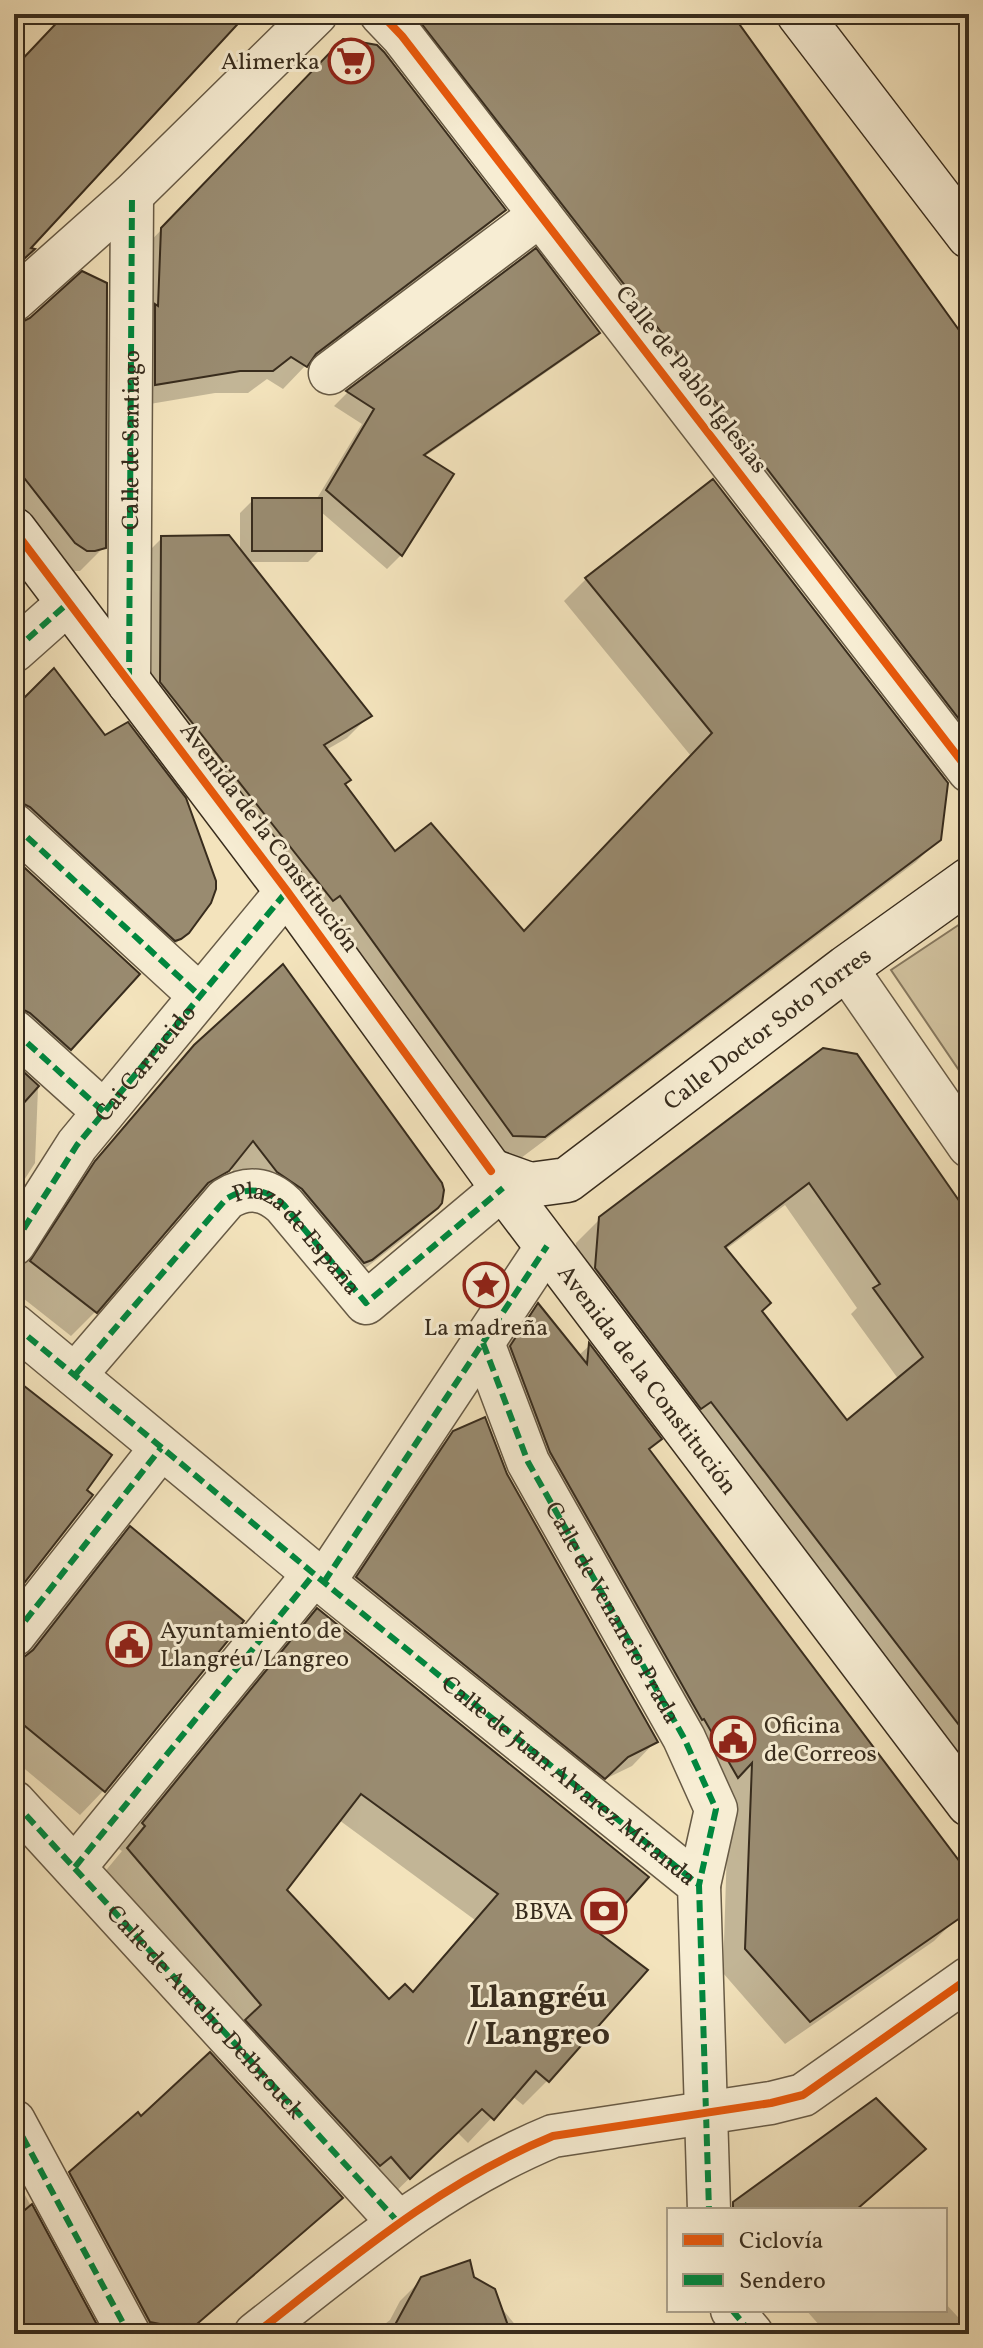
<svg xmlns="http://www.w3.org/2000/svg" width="983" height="2348" viewBox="0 0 983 2348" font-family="Vollkorn,serif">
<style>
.green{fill:#d3c4a1;stroke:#86785f;stroke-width:2}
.shadow{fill:#0003;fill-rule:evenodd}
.building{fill:#998b70;stroke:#382c1d;stroke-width:2;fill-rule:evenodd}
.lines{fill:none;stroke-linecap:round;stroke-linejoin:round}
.street-casing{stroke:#675a45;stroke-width:45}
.secondary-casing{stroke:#382c1d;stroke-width:47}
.street{stroke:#f7edd3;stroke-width:42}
.secondary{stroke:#f7edd3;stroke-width:44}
.quiet{stroke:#00873e;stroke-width:6;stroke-dasharray:12 6;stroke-linecap:butt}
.cycleway-casing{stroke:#f7edd3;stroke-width:13}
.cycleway{stroke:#e8590c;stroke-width:8}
.labels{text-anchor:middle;stroke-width:6;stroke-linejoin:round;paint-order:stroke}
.poi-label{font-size:24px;fill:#382c1d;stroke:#f7edd3;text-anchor:end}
.street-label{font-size:24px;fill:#382c1d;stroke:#f7edd3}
.district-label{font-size:32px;font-weight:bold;fill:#382c1d;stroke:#f7edd3}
</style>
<rect width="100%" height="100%" fill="#f3e3bc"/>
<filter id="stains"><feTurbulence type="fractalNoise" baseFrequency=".0025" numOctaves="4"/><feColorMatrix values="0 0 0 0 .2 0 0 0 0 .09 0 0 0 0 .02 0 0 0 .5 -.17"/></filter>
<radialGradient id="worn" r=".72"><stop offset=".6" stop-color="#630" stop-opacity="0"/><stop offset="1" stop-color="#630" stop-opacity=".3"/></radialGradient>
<!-- green -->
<path class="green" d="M969,918V1085L891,970Z"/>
<!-- shadow -->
<g class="shadow">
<path d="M392,14H729L969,347V785Z"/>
<path d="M320,65L504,210L480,233L307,364L283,389L267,379L248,393H215L132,407L139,253Z"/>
<path d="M535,251L598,332L584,346L424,457L401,555L387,569L320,511V550L308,562H248L369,716L347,738L326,750L343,785L395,854L524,934L691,756L564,601L586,579L939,839L916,862L521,1158L491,1157L139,704L140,560L162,538L240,553V513L253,500H316L362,424L334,406L347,393Z"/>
<path d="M14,325L104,547L80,571H66L14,512Z"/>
<path d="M14,710L187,932L163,957L14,838Z"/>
<path d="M14,860L70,1049L46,1073L14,1043Z"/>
<path d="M195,1047L437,1207L411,1233L345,1284L253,1196L230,1167L202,1195L188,1203L95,1312L71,1336L14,1291V1277L71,1188L170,1072Z"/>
<path d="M823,1050L969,1219V1793L572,1292L576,1243L600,1219ZM785,1205L857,1308L851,1314L899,1380L846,1423L760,1311L725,1250Z"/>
<path d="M14,1066L38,1088L35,1163L14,1196Z"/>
<path d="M538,1306L578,1356L589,1346L659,1439L648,1450L958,1917L934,1941L785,2044L723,1973L729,1784L713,1800L487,1371L515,1329Z"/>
<path d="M454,1433L656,1741L632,1766L601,1781L333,1603L429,1458Z"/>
<path d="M130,1529L242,1622L103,1791L80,1815L14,1760V1660L23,1659L107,1552Z"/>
<path d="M317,1611L596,1933L645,1970L547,2081L523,2105L512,2096L468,2143L457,2132L385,2202L103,1874L122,1851L119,1849L293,1635ZM339,1820L475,1920L411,1993L389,2001L285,1891Z"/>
<path d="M969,2112V2132L960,2121Z"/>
<path d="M923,2149L859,2208L860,2210H730L743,2197Z"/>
<path d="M70,2173L341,2198L316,2222L186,2334H119L45,2198Z"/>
<path d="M14,2175L101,2334H14Z"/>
<path d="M422,2279H472L499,2305L523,2334H372L390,2320L400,2301Z"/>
<path d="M945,2303L969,2329V2334H827L806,2310H945Z"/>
</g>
<!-- building -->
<g class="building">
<path d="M65,14H247L31,248L35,249L14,268V68Z"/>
<path d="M414,14H732L969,344V732L752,449Z"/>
<path d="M343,39L377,45L384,52L506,210L316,354L307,367L291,357L273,371H240L155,385V304L158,306L161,228Z"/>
<path d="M536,248L600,333L424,455L454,474L402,556L326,490L374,409L346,391Z"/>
<path d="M82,271L107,283L106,548L95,551H87L75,543L14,465V323H20L30,318Z"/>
<path d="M713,479L948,783L941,840L545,1137L513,1136L340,896L333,901L160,682L161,536L229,535L372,716L324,745L351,780L345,784L395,851L431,823L524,931L712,733L585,578Z"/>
<rect x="252" y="498" width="70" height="53"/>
<path d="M54,668L105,735L128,722L186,798L216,881V889L211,903L189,933L181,939L175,941L30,807L20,802H14V708Z"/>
<path d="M14,858L140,974L71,1050L30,1013L20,1008H14Z"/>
<path d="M283,964L442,1183L444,1190L442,1203L438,1208L372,1260L364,1263L302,1189L277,1172L253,1141L229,1171L208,1183L97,1313L30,1261L95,1161L194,1045Z"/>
<path d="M823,1048L857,1054L969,1215V1738L711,1402L701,1409L595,1268L599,1217ZM809,1183L880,1284L873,1288L923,1357L847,1420L762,1311L771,1303L725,1247Z"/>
<path d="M14,1063L39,1086L14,1114Z"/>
<path d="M538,1303L587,1364L589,1343L662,1439L649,1449L969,1874L960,1918L810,2022L745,1949L752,1763L738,1778L704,1719L702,1720L550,1452L510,1346Z"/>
<path d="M14,1378L112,1455L87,1490L93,1495L14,1596Z"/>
<path d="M485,1417L507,1474L658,1742L628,1757L605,1779L356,1577L453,1431Z"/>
<path d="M130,1526L244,1621L105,1792L14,1717V1658L24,1657L33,1650Z"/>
<path d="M317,1608L649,1877L599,1933L648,1970L549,2082L536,2071L494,2120L482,2109L410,2179L391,2157L380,2166L245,2020L261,2005L127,1848L145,1826L142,1823ZM361,1794L498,1894L413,1992L405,1984L389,1999L287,1890Z"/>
<path d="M210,2052L343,2198L190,2330L150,2322L69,2172L138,2112L141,2116Z"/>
<path d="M876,2098L926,2149L856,2210H733V2202Z"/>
<path d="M32,2204L102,2334H14V2219Z"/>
<path d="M470,2260L474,2277L495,2289L511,2334H390L421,2277Z"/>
</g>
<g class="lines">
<!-- street casing -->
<g class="street-casing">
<g id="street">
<path d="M381,14L402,36L969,771"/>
<path d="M14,300L132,195L316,14"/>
<path d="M330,373L540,215"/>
<path d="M14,651L68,603"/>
<path d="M129,684L132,195"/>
<path d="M14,825L200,996"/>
<path d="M846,968L969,1146"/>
<path d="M14,1031L104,1112"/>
<path id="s1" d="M14,1244L77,1145L287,891"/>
<path d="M14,1325L337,1593L699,1885L709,2210"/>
<path id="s2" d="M483,1343L528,1462L684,1738L716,1809L699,1885"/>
<path d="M75,1375L226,1199C247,1186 266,1188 284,1205L366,1303L503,1188"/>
<path d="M324,1582L547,1246"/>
<path d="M14,1635L161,1448"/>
<path id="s3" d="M14,1802L398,2222"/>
<path d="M75,1867L314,1574"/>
<path d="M14,2121L129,2334"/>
<path d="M732,2310L752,2334"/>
<path d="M255,2334C351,2259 439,2183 553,2136L771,2103L803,2095L969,1978"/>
</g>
</g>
<!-- secondary casing -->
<g class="secondary-casing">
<g id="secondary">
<path d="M799,14L969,236"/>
<path id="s4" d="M14,530L287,891L503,1188L969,1804"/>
<path id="s5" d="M491,1171L530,1185L567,1180L846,968L969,880"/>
</g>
</g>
<!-- street -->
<use href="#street" class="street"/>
<!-- secondary -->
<use href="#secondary" class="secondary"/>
<!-- quiet -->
<g class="quiet">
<path d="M14,651L68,603"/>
<path id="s6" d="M129,680L132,195"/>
<path d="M14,825L200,996"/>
<path d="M14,1031L104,1112"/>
<path d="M14,1244L77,1145L287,891"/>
<path id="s7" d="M14,1325L337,1593L699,1885L709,2210"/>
<path d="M483,1343L528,1462L684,1738L716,1809L699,1885"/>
<path id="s8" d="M75,1375L226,1199C247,1186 266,1188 284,1205L366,1303L503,1188"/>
<path d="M324,1582L547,1246"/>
<path d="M14,1635L161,1448"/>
<path d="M14,1802L398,2222"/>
<path d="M75,1867L314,1574"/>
<path d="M14,2121L129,2334"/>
<path d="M732,2310L752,2334"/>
</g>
<!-- cycleway casing -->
<g class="cycleway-casing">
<g id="cycleway">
<path d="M381,14L402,36L969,771"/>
<path d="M14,530L287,891L491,1171"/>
<path d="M255,2334C351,2259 439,2183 553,2136L771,2103L803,2095L969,1978"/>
</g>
</g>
<!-- cycleway -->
<use href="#cycleway" class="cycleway"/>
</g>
<!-- icons -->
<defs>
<g id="supermarket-ring" transform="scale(2.3)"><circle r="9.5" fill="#f7edd3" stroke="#8f2418" stroke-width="1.5"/><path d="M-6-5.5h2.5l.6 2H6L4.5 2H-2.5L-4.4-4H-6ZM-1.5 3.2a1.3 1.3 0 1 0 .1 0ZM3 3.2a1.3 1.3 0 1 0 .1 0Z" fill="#8f2418"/></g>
<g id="sight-ring" transform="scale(2.3)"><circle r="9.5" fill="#f7edd3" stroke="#8f2418" stroke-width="1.5"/><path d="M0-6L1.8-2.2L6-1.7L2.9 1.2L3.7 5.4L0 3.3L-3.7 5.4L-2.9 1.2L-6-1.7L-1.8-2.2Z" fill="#8f2418"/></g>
<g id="civic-ring" transform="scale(2.3)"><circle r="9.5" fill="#f7edd3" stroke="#8f2418" stroke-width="1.5"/><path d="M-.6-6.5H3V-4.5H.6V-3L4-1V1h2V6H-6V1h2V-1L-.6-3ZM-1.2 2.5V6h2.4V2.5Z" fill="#8f2418"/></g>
<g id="bank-ring" transform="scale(2.3)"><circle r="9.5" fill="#f7edd3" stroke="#8f2418" stroke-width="1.5"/><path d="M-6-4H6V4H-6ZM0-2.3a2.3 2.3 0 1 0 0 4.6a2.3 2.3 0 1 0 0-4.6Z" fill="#8f2418"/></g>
</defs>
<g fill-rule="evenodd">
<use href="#supermarket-ring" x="351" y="61"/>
<use href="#sight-ring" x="486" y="1285"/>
<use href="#civic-ring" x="129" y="1644"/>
<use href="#civic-ring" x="733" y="1739"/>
<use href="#bank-ring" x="604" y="1911"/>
</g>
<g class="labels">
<!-- poi labels -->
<g class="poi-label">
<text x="320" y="69">Alimerka</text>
<text x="486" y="1335" text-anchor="middle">La madreña</text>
<text x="160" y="1638" text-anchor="start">Ayuntamiento de<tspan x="160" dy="28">Llangréu/Langreo</tspan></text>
<text x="764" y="1733" text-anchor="start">Oficina<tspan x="764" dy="28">de Correos</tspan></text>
<text x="573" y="1919">BBVA</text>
</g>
<!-- street labels -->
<g class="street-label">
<text transform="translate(692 379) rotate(52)" y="8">Calle de Pablo Iglesias</text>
<text dy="8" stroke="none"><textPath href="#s6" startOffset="240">Calle de Santiago</textPath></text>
<text transform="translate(270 837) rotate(53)" y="8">Avenida de la Constitución</text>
<text dy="8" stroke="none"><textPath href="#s5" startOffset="330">Calle Doctor Soto Torres</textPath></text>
<text dy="8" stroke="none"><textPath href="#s1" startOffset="224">Cai Carracido</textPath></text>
<text dy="8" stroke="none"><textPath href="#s8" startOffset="324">Plaza de España</textPath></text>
<text dy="8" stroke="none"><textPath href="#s4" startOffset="1060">Avenida de la Constitución</textPath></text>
<text dy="8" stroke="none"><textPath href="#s2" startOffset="300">Calle de Venancio Prada</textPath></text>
<text dy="8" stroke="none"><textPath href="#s7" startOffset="718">Calle de Juan Alvarez Miranda</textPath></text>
<text dy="8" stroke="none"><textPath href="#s3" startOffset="284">Calle de Aurelio Delbrouck</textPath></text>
</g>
<!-- district labels -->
<g class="district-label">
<text x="538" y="2007">Llangréu<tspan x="538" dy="37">/ Langreo</tspan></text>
</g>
</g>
<!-- margin -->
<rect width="983" height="2348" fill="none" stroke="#f3e3bc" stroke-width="48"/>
<rect x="16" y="16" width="951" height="2316" fill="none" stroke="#382c1d" stroke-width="4"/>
<rect x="24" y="24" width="935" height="2300" fill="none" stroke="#382c1d" stroke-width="2"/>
<!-- legend -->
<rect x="667" y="2208" width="280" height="104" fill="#f7edd3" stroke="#aba08a" stroke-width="2"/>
<rect x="683" y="2234" width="40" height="12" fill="#e8590c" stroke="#aba08a" stroke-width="2"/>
<text x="739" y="2248" font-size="24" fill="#382c1d">Ciclovía</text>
<rect x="683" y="2274" width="40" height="12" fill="#00873e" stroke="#aba08a" stroke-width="2"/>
<text x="739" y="2288" font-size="24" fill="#382c1d">Sendero</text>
<rect width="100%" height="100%" filter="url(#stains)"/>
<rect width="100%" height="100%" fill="url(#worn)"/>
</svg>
